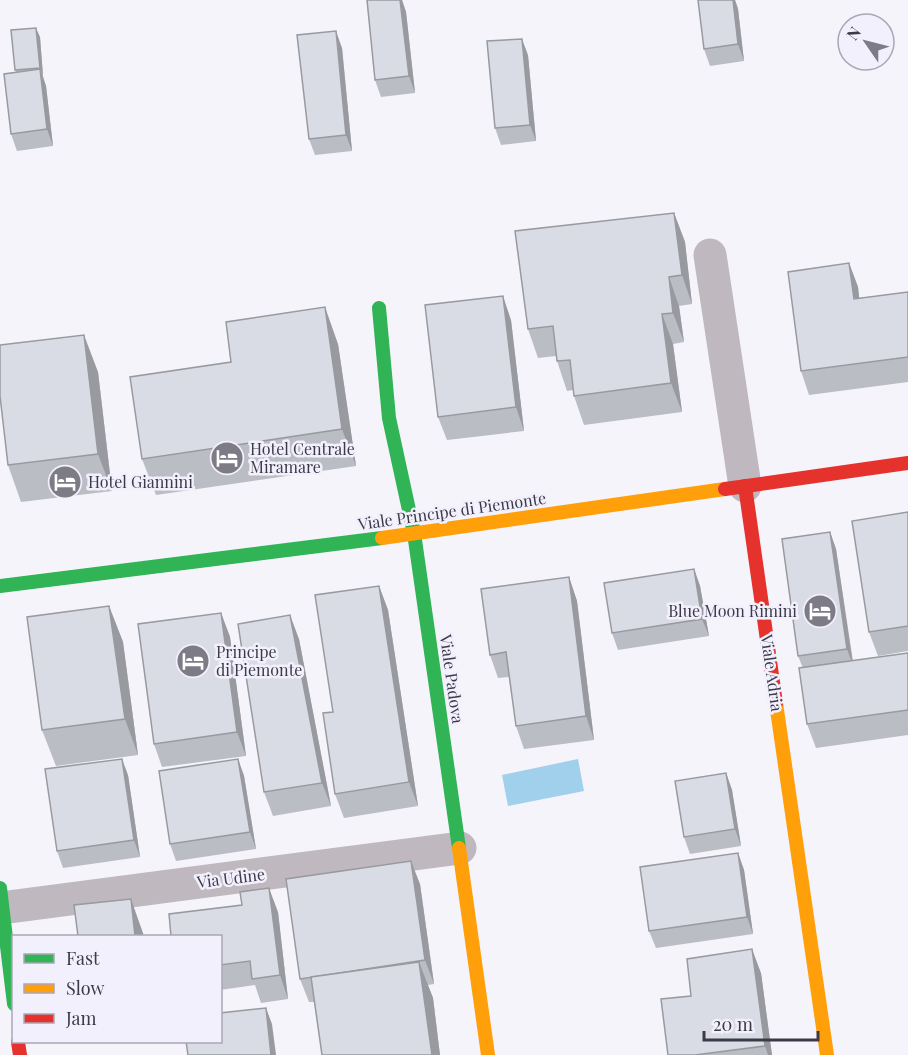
<svg xmlns="http://www.w3.org/2000/svg" width="908" height="1055" viewBox="0 0 908 1055" font-family="'Playfair Display',serif">
<style>
.water{fill:#a0d0eb}
.lines{fill:none;stroke-linecap:round;stroke-linejoin:round}
.street{stroke:#bfb8bf;stroke-width:33}
.fast{stroke:#30b455;stroke-width:14}
.slow{stroke:#ff9f0a;stroke-width:14}
.jam{stroke:#e5322d;stroke-width:14}
.wall{fill:#bbbdc4}
.shaded-wall{fill:#989aa0}
.building{fill:#d9dce4;stroke:#989aa0;stroke-width:1.5}
.labels{text-anchor:middle;stroke-width:5;stroke-linejoin:round;paint-order:stroke}
.poi-label{font-size:16px;fill:#3d3a47;stroke:#f3f0fe;text-anchor:start}
.street-label{font-size:16px;fill:#3d3a47;stroke:#f3f0fe}
</style>
<rect width="100%" height="100%" fill="#f5f4fa"/>
<!-- water -->
<path class="water" d="M578,759L584,791L508,806L502,775Z"/>
<g class="lines">
<!-- street -->
<g class="street">
<path d="M710,255L745,486"/>
<path d="M2,908L460,848"/>
</g>
<!-- fast -->
<g class="fast">
<path d="M379,308L389,418L414,533L459,848"/>
<path d="M0,586L382,538"/>
<path d="M0,888L14,1004"/>
</g>
<!-- slow -->
<g class="slow">
<path d="M382,538L725,489"/>
<path d="M776,703L827,1055"/>
<path d="M459,848L488,1055"/>
</g>
<!-- jam -->
<g class="jam">
<path d="M745,486L776,703"/>
<path d="M725,489L908,463"/>
<path d="M18,1042L20,1055"/>
</g>
</g>
<!-- wall -->
<g class="wall">
<path d="M367,0H402L406,12L415,93L381,97L375,80Z"/>
<path d="M698,0H735L738,9L744,61L710,66L704,49Z"/>
<path d="M40,37L43,76L46,86L53,146L17,151L11,134L16,72L15,70Z"/>
<path d="M342,48L352,151L315,155L309,139Z"/>
<path d="M528,55L536,141L501,145L495,128Z"/>
<path d="M674,213L685,242L692,304L679,306L684,342L673,344L682,412L584,425L574,396L573,390L567,391L557,361L556,356L538,358L528,329Z"/>
<path d="M849,263L858,287L859,298L908,292V382L809,395L801,371Z"/>
<path d="M511,320L524,431L447,440L438,417Z"/>
<path d="M338,344L356,466L156,495L142,459L231,362Z"/>
<path d="M98,372L112,491L21,502L8,465Z"/>
<path d="M908,512V651L878,656L869,632Z"/>
<path d="M830,532L836,549L853,661L908,653V735L816,748L807,724L803,668L798,656Z"/>
<path d="M694,569L700,586L709,636L618,650L612,633Z"/>
<path d="M569,577L577,601L594,740L524,749L516,726L509,677L498,678L490,655Z"/>
<path d="M379,586L388,610L418,806L344,818L335,794Z"/>
<path d="M109,606L123,642L138,755L56,766L42,730Z"/>
<path d="M221,613L230,637L246,756L162,767L154,744Z"/>
<path d="M299,639L331,806L273,816L264,792Z"/>
<path d="M238,759L244,776L256,849L176,861L170,844Z"/>
<path d="M726,773L732,790L741,846L690,854L684,837Z"/>
<path d="M128,775L140,857L63,868L57,851Z"/>
<path d="M738,853L744,870L753,934L656,948L649,931Z"/>
<path d="M420,884L434,984L428,985L433,998L440,1055H322L314,1002H309L300,979Z"/>
<path d="M278,912L288,999L261,1003L255,985L220,990V936Z"/>
<path d="M761,973L772,1055H668L691,996Z"/>
</g>
<!-- shaded-wall -->
<g class="shaded-wall">
<path d="M400,0H402L406,12L415,93L409,76Z"/>
<path d="M733,0H735L738,9L744,61L738,44Z"/>
<path d="M36,28L40,37L43,76L40,68Z"/>
<path d="M336,31L342,48L352,151L346,135Z"/>
<path d="M522,39L528,55L536,141L530,125Z"/>
<path d="M40,69L46,86L53,146L47,129Z"/>
<path d="M674,213L685,242L692,304L682,275Z"/>
<path d="M849,263L858,287L862,322L854,299Z"/>
<path d="M669,277L679,306L684,342L673,313Z"/>
<path d="M503,296L511,320L524,431L516,407Z"/>
<path d="M325,307L338,344L356,466L342,429Z"/>
<path d="M662,314L673,344L682,412L671,383Z"/>
<path d="M84,335L98,372L112,491L98,454Z"/>
<path d="M830,532L836,549L853,665L847,649Z"/>
<path d="M694,569L700,586L709,636L702,619Z"/>
<path d="M569,577L577,601L594,740L586,716Z"/>
<path d="M379,586L388,610L418,806L409,782Z"/>
<path d="M109,606L123,642L138,755L125,719Z"/>
<path d="M221,613L230,637L246,756L237,732Z"/>
<path d="M290,615L299,639L331,806L322,783Z"/>
<path d="M122,759L128,775L140,857L134,840Z"/>
<path d="M238,759L244,776L256,849L250,832Z"/>
<path d="M726,773L732,790L741,846L735,829Z"/>
<path d="M738,853L744,870L753,934L747,917Z"/>
<path d="M411,861L420,884L434,984L425,960Z"/>
<path d="M269,888L278,912L288,999L280,975Z"/>
<path d="M131,899L144,936H135Z"/>
<path d="M752,949L761,973L772,1055H768L765,1046Z"/>
<path d="M419,962L433,998L440,1055H432Z"/>
<path d="M266,1008L272,1024L276,1055H271Z"/>
</g>
<!-- building -->
<g class="building">
<path d="M367,0H400L409,76L375,80Z"/>
<path d="M698,0H733L738,44L704,49Z"/>
<path d="M36,28L40,68L15,70L11,30Z"/>
<path d="M336,31L346,135L309,139L297,35Z"/>
<path d="M522,39L530,125L495,128L487,41Z"/>
<path d="M40,69L47,129L11,134L4,74Z"/>
<path d="M674,213L682,275L669,277L673,313L662,314L671,383L574,396L570,360L557,361L553,326L528,329L515,231Z"/>
<path d="M849,263L854,299L908,292V357L801,371L788,272Z"/>
<path d="M503,296L516,407L438,417L425,305Z"/>
<path d="M325,307L342,429L142,459L130,377L231,362L226,322Z"/>
<path d="M84,335L98,454L8,465L0,396V345Z"/>
<path d="M908,512V626L869,632L852,521Z"/>
<path d="M830,532L847,649L798,656L782,539Z"/>
<path d="M694,569L702,619L612,633L604,583Z"/>
<path d="M569,577L586,716L516,726L506,652L490,655L481,589Z"/>
<path d="M379,586L409,782L335,794L323,713L333,712L315,595Z"/>
<path d="M109,606L125,719L42,730L27,617Z"/>
<path d="M221,613L237,732L154,744L138,624Z"/>
<path d="M290,615L322,783L264,792L238,624Z"/>
<path d="M908,653V710L807,724L799,668Z"/>
<path d="M122,759L134,840L57,851L45,769Z"/>
<path d="M238,759L250,832L170,844L159,771Z"/>
<path d="M726,773L735,829L684,837L675,781Z"/>
<path d="M738,853L747,917L649,931L640,867Z"/>
<path d="M411,861L425,960L300,979L286,879Z"/>
<path d="M269,888L280,975L252,979L250,961L220,965V936H171L169,914L242,905L240,892Z"/>
<path d="M131,899L135,936H78L74,905Z"/>
<path d="M752,949L765,1046L695,1055H668L661,999L691,996L687,959Z"/>
<path d="M419,962L432,1055H322L311,977Z"/>
<path d="M266,1008L271,1055H188L186,1041H220V1013Z"/>
</g>
<!-- icons -->
<defs>
<g id="hotel-disc" transform="scale(1.725)"><circle r="9.5" fill="#7d7b86" stroke="#f3f0fe"/><path d="M-6-4.5h1.5V1H6V5H4.5V3h-9V5H-6ZM-4 0a1.8 1.8 0 1 1 3.6 0ZM.5 0V-2.5h3Q6-2.5 6 0Z" fill="#fff"/></g>
</defs>
<g fill-rule="evenodd">
<use href="#hotel-disc" x="227" y="458"/>
<use href="#hotel-disc" x="65" y="482"/>
<use href="#hotel-disc" x="820" y="611"/>
<use href="#hotel-disc" x="193" y="661"/>
</g>
<g class="labels">
<!-- poi labels -->
<g class="poi-label">
<text x="250" y="455">Hotel Centrale<tspan x="250" dy="18">Miramare</tspan></text>
<text x="88" y="488">Hotel Giannini</text>
<text x="797" y="617" text-anchor="end">Blue Moon Rimini</text>
<text x="216" y="658">Principe<tspan x="216" dy="18">di Piemonte</tspan></text>
</g>
<!-- street labels -->
<g class="street-label">
<text transform="translate(452 511) rotate(-8)" y="6">Viale Principe di Piemonte</text>
<text transform="translate(772 673) rotate(82)" y="6">Viale Adria</text>
<text transform="translate(452 679) rotate(82)" y="6">Viale Padova</text>
<text transform="translate(231 878) rotate(-7)" y="6">Via Udine</text>
</g>
</g>
<!-- legend -->
<rect x="12" y="935" width="210" height="108" fill="#f3f0fe" stroke="#aaa7b5" stroke-width="1.5"/>
<rect x="24" y="954" width="30" height="9" fill="#30b455" stroke="#aaa7b5" stroke-width="1.5"/>
<text x="66" y="965" font-size="18" fill="#3d3a47">Fast</text>
<rect x="24" y="984" width="30" height="9" fill="#ff9f0a" stroke="#aaa7b5" stroke-width="1.5"/>
<text x="66" y="995" font-size="18" fill="#3d3a47">Slow</text>
<rect x="24" y="1014" width="30" height="9" fill="#e5322d" stroke="#aaa7b5" stroke-width="1.5"/>
<text x="66" y="1025" font-size="18" fill="#3d3a47">Jam</text>
<!-- north arrow -->
<g transform="translate(866 42) rotate(305)"><circle r="28" fill="#f3f0fe" stroke="#aaa7b5" stroke-width="1.5"/>
<path d="M0-4.5L10 22L0 15L-10 22Z" fill="#7d7b86"/>
<text y="-9" font-size="16" font-weight="bold" text-anchor="middle" fill="#3d3a47">N</text>
</g>
<!-- scale -->
<path d="M704 1031v9h114v-9" fill="none" stroke="#3d3a47" stroke-width="3"/>
<text x="713" y="1031" font-size="18" fill="#3d3a47" stroke="#f3f0fe" stroke-width="4.5" paint-order="stroke">20 m</text>
</svg>
